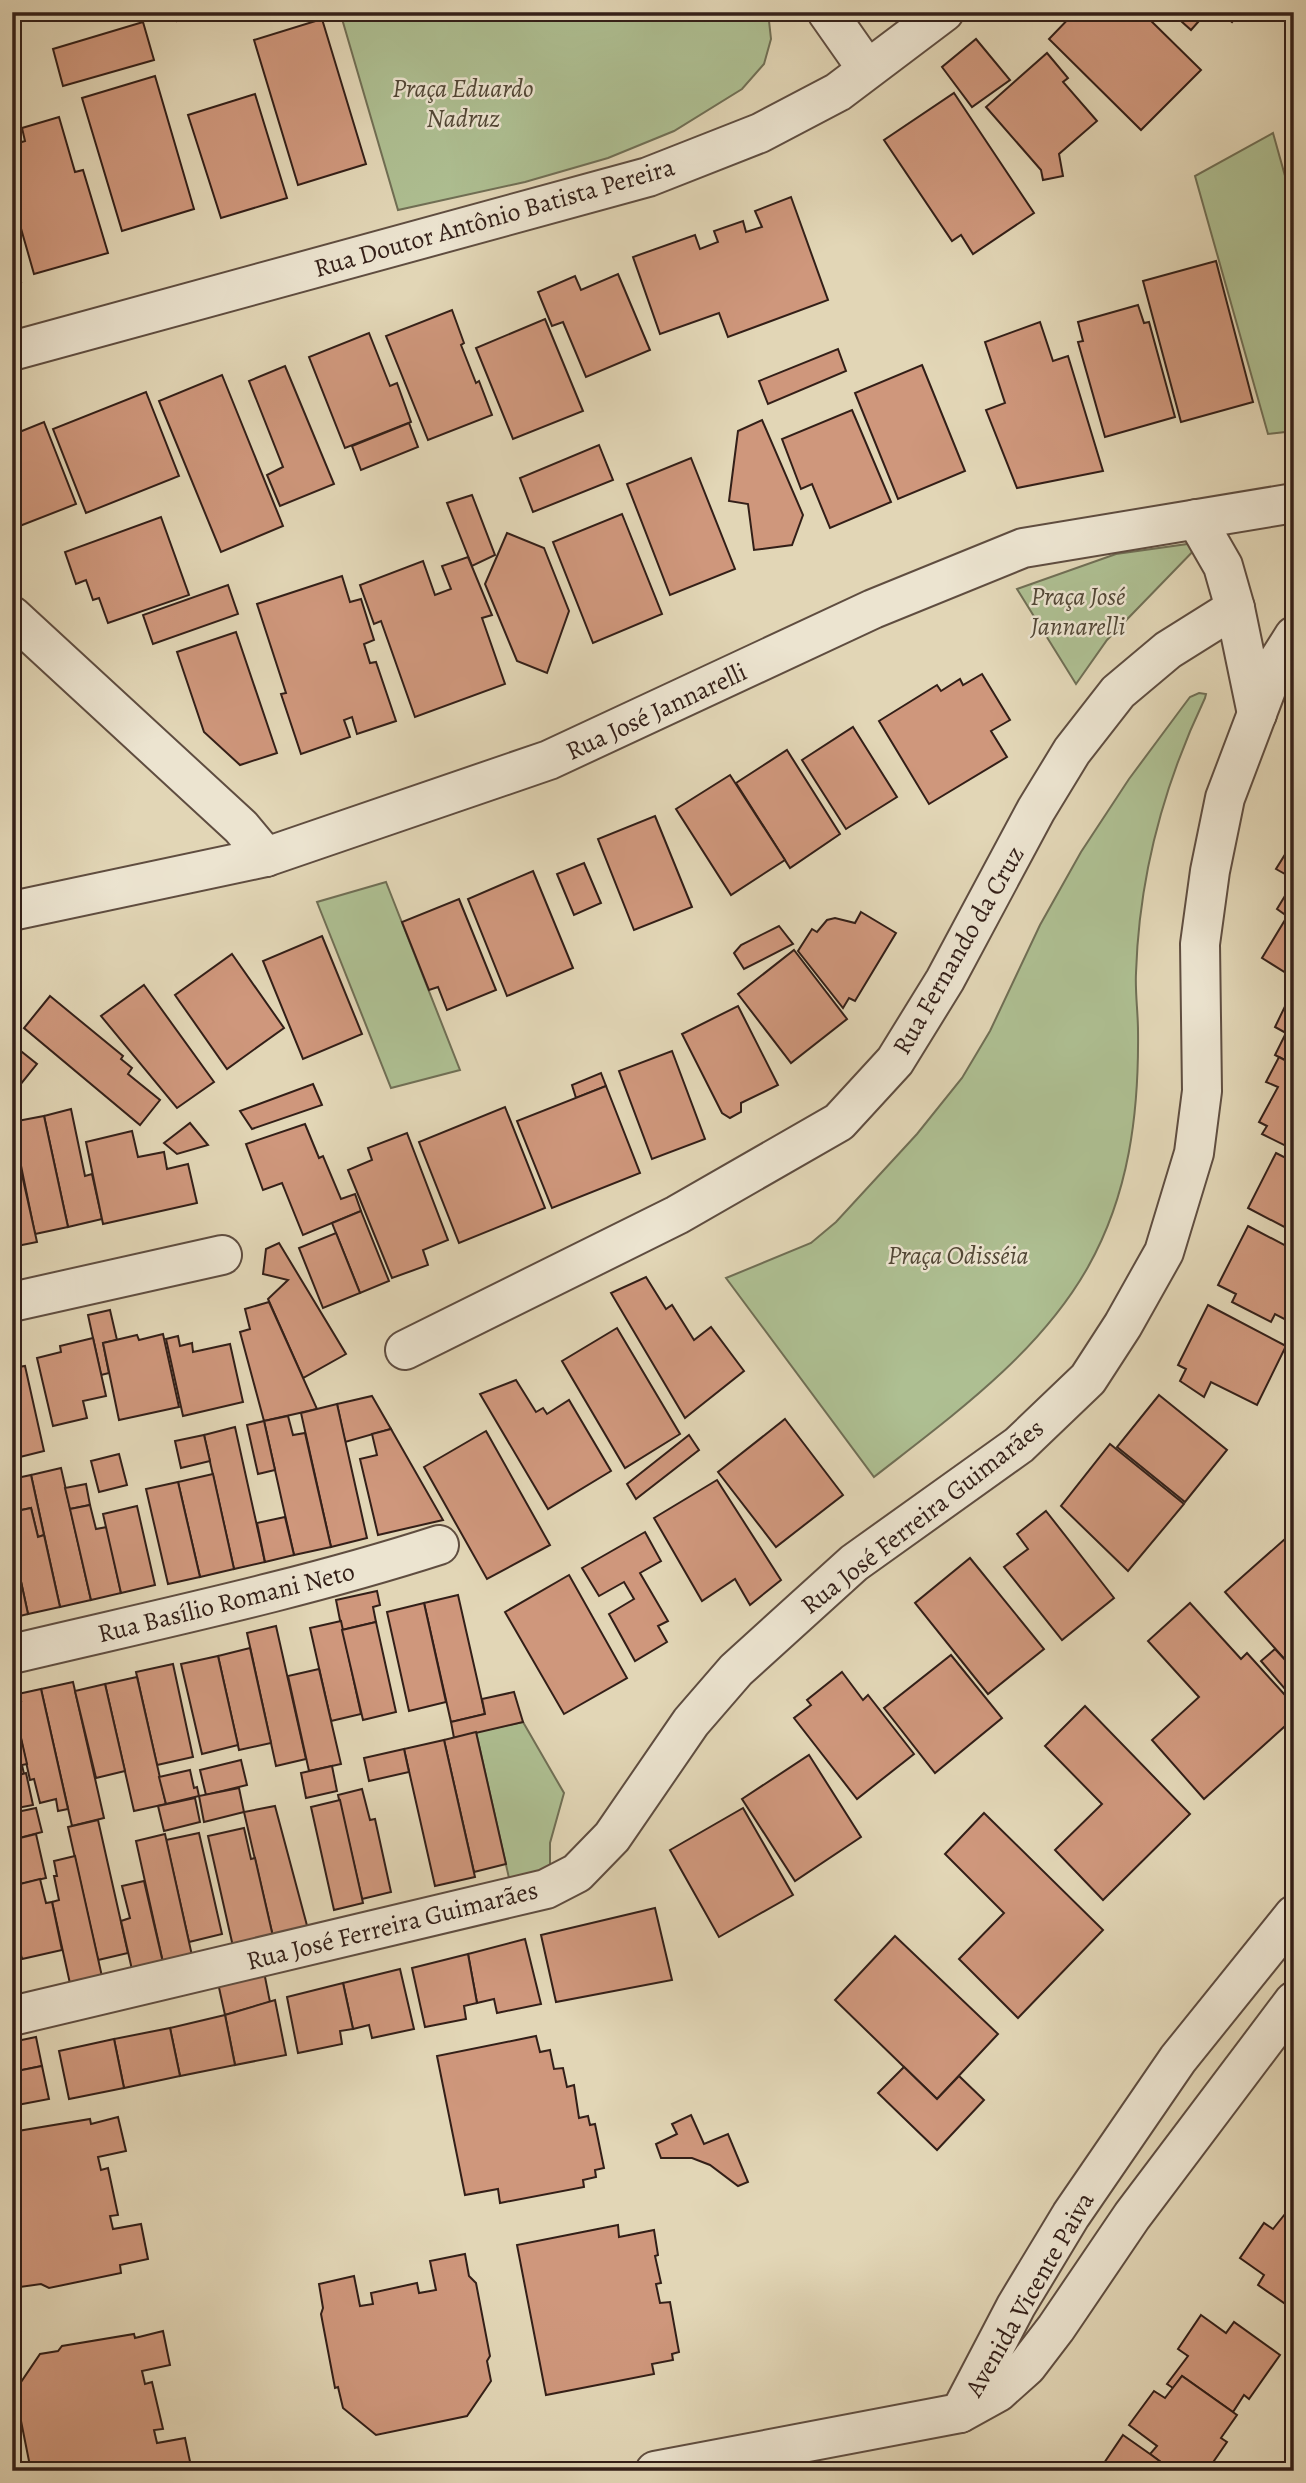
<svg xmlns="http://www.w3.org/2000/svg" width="1306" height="2483" viewBox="0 0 1306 2483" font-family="Alegreya,serif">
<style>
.green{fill:#aebf92;stroke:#706f55;stroke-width:2}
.building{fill:#cf977c;stroke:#331f18;stroke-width:2}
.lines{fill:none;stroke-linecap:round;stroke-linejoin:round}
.minor-casing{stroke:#5f4d40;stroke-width:42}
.minor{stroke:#ece4d0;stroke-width:38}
.labels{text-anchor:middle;stroke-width:5;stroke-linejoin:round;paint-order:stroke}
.park-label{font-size:26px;font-style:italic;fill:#524736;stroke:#ece4d0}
.street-label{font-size:26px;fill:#331f18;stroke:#ece4d0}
</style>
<rect width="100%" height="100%" fill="#e2d6b6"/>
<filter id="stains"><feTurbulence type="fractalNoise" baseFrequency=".00286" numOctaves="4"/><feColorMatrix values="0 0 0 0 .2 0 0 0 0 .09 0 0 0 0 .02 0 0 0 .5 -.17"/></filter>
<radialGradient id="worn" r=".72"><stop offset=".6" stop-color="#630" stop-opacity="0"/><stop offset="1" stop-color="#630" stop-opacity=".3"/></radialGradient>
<!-- green -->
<g class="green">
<path d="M340,12H768L771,39L764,64L742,89L674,131L608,158L525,182L398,210Z"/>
<path d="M1273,133L1294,208V431L1268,434L1195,176Z"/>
<path d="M1202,542L1107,640L1076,684L1017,589L1116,554Z"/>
<path d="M1199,693L1206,694L1205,698C1164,784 1139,877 1136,973C1135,992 1138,1012 1138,1031C1139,1114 1129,1194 1088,1267C1039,1354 952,1416 874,1477L726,1278L811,1243L836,1222L917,1134L962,1078L990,1031L1040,925L1081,852L1129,779L1181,709L1190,697Z"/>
<path d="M386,882L460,1070L391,1088L317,902Z"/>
<path d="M523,1722L564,1793L550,1843V1867L511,1887L476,1732Z"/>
</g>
<!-- building -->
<g class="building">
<path d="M175,12H205L177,21Z"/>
<path d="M1075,12H1142L1201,70L1141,130L1049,39Z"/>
<path d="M1171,12H1207L1191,30Z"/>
<path d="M1220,12H1240L1232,22Z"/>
<path d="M322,19L366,164L298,185L254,40Z"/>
<path d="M143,22L154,60L63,86L53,49Z"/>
<path d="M976,39L1010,80L972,107L942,67Z"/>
<path d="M1047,53L1068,78L1063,82L1097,121L1059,154L1063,176L1043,180L1041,170L986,107Z"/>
<path d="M155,76L194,209L122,231L82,98Z"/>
<path d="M954,93L1034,213L973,254L961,235L952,241L884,140Z"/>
<path d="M255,94L287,198L221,218L188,115Z"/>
<path d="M59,117L75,172L83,170L108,253L34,274L12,197V145L25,141L22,128Z"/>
<path d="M791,197L828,300L728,337L719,313L660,334L633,257L695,235L700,249L718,242L714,231L743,221L746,232L762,227L755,211Z"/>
<path d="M12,253L21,282L12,284Z"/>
<path d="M1216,261L1253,402L1181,422L1143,281Z"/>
<path d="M618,274L650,350L586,377L563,322L552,326L538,292L575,276L581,290Z"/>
<path d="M1138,305L1144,323L1149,322L1175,417L1105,437L1078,342L1083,341L1078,322Z"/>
<path d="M452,310L464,343L461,345L476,383L479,381L492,415L428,440L386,336Z"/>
<path d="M545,319L583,411L513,439L476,348Z"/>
<path d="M1040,322L1053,361L1068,356L1103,471L1017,488L986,410L1005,403L985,342Z"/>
<path d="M369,333L390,386L397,383L411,422L345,448L309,357Z"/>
<path d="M838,349L846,371L768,404L759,381Z"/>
<path d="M922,365L965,471L898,499L855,393Z"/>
<path d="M285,366L334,484L280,506L267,475L283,467L249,381Z"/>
<path d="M222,375L283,526L221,552L159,401Z"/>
<path d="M146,392L179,476L86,513L53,429Z"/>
<path d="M852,410L891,502L830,528L812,484L801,489L782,439Z"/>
<path d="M762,420L803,515L792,545L754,550L748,504L729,501L738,431Z"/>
<path d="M44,422L76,504L12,529V435Z"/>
<path d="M409,423L418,447L361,470L352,446Z"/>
<path d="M599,445L613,480L533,512L520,478Z"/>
<path d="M691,458L735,569L670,595L627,484Z"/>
<path d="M472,495L495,555L472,566L447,503Z"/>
<path d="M622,514L662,614L593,643L553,542Z"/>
<path d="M161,517L189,595L108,623L99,598L93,600L86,580L76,584L65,552Z"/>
<path d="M507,533L544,548L569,611L547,673L517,661L485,584Z"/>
<path d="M468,557L492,615L482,618L505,684L415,717L381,621L374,624L360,585L423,561L435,595L451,589L442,566Z"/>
<path d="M342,576L350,602L361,599L374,640L364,644L370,663L376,662L396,721L357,734L352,717L344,720L350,737L301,754L281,694L286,693L257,604Z"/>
<path d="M228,585L238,614L153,644L143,615Z"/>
<path d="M236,632L277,753L240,765L204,732L177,652Z"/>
<path d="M982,674L1010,720L991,731L1007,757L929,804L879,721L937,685L941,691L960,679L963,685Z"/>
<path d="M853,727L897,797L846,829L802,760Z"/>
<path d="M787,750L840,834L790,868L736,783Z"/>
<path d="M730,775L785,860L731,895L676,809Z"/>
<path d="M655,816L692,907L634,930L598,839Z"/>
<path d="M1294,840V879L1276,869Z"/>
<path d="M584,863L601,903L574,915L557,874Z"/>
<path d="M533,871L573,968L507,996L468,899Z"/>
<path d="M1294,881V905L1287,916L1277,909Z"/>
<path d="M459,899L496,990L447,1010L438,987L429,990L402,922Z"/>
<path d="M1294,905V978L1262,958Z"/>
<path d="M861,912L896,933L855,1001L849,998L843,1008L798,951L812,929L817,932L827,920L835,918L855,923Z"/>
<path d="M779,926L793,944L744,969L734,953L741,945Z"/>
<path d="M322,936L362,1034L303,1059L263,961Z"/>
<path d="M794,950L847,1019L791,1063L738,994Z"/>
<path d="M232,954L284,1028L227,1069L175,995Z"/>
<path d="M144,985L214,1082L177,1108L101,1016Z"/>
<path d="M50,996L123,1056L121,1059L132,1068L128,1074L160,1100L140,1125L24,1028Z"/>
<path d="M1290,996L1294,998V1065L1275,1055L1286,1033L1275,1027Z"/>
<path d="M738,1006L778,1085L741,1103V1112L730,1118L722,1113L682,1034Z"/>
<path d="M12,1044L37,1064L12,1095Z"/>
<path d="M672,1051L705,1139L652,1159L619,1071Z"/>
<path d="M1279,1057L1294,1065V1150L1262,1134L1267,1126L1259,1122L1278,1087L1266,1082Z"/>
<path d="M601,1073L606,1086L576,1098L572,1085Z"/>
<path d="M313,1084L322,1105L252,1129L240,1111Z"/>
<path d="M606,1086L640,1173L552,1208L517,1121Z"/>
<path d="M505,1107L545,1208L459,1243L419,1142Z"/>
<path d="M71,1109L85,1176L92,1174L102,1219L68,1227L44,1116Z"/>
<path d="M44,1116L68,1227L35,1234L12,1122Z"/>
<path d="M190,1123L208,1145L177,1154L164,1143Z"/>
<path d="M305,1124L319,1158L323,1156L341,1199L355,1194L361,1211L303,1235L282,1183L263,1190L246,1144Z"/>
<path d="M12,1130L37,1242L12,1247Z"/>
<path d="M132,1131L138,1157L164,1152L167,1169L188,1164L197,1203L103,1224L86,1142Z"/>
<path d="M407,1133L448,1240L423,1250L428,1265L392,1278L348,1170L372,1160L368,1148Z"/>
<path d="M1276,1153L1294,1162V1232L1248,1208Z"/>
<path d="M361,1211L389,1281L360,1293L332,1223Z"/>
<path d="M1248,1226L1294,1250V1324L1275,1314L1271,1322L1232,1302L1236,1294L1218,1285Z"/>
<path d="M336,1233L360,1293L323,1308L299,1248Z"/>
<path d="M279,1243L346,1354L303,1378L268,1299L288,1280L263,1274L266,1249Z"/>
<path d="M646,1277L666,1309L672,1305L694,1340L711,1327L744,1371L685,1418L611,1293Z"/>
<path d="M269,1302L317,1409L264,1421L240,1332L250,1329L245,1309Z"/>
<path d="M1208,1305L1286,1346L1257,1405L1211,1382L1204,1397L1180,1381L1186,1369L1178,1365Z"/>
<path d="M110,1310L117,1340L103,1343L109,1373L101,1375L88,1315Z"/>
<path d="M617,1328L680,1434L625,1468L562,1361Z"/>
<path d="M163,1334L179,1407L119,1420L103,1343L137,1335L139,1340Z"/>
<path d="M178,1336L180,1346L192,1343L193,1352L230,1344L243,1402L183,1416L166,1339Z"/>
<path d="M93,1338L106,1396L83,1401L87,1418L53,1426L37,1358L61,1352L60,1346Z"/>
<path d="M25,1366L44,1451L12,1459V1368Z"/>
<path d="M516,1380L536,1412L543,1408L547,1414L569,1400L611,1471L548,1509L480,1394Z"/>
<path d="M1159,1395L1227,1450L1185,1502L1117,1447Z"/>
<path d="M372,1396L391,1429L345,1442L337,1404Z"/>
<path d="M337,1404L367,1538L331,1547L301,1413Z"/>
<path d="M288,1416L293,1435L305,1433L331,1547L294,1555L264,1421Z"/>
<path d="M785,1419L843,1495L776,1547L718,1472Z"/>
<path d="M264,1421L275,1470L258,1474L247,1425Z"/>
<path d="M235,1427L265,1562L234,1569L204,1435Z"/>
<path d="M391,1429L443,1520L378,1535L360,1459L377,1455L372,1434Z"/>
<path d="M486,1431L550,1545L487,1579L424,1467Z"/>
<path d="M204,1435L210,1461L181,1468L175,1441Z"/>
<path d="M689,1435L699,1450L636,1499L627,1484Z"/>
<path d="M1110,1444L1184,1504L1128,1571L1061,1506Z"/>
<path d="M119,1454L127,1485L99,1492L91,1461Z"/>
<path d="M61,1468L91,1600L60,1607L31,1475Z"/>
<path d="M213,1474L234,1569L200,1577L178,1482Z"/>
<path d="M31,1475L44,1535L38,1537L31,1508L12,1512V1479Z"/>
<path d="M717,1480L781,1580L750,1605L735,1579L702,1601L654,1518Z"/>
<path d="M178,1482L200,1577L168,1584L146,1489Z"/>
<path d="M86,1484L90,1505L70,1509L65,1488Z"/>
<path d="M90,1505L96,1529L107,1527L121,1593L91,1600L70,1509Z"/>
<path d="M137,1506L155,1585L121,1593L103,1514Z"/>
<path d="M31,1508L38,1537L44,1535L60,1607L28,1614L12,1540V1512Z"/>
<path d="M1046,1511L1114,1598L1062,1640L1004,1567L1028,1549L1017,1534Z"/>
<path d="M285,1517L294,1555L265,1562L257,1523Z"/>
<path d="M1294,1531V1658L1288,1663L1225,1592Z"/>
<path d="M645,1532L661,1561L640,1573L668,1621L658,1626L667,1642L635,1661L609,1614L634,1599L624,1582L599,1596L582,1568Z"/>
<path d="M12,1540L28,1614L12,1618Z"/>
<path d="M970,1558L1044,1649L988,1694L915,1603Z"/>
<path d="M569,1575L627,1678L564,1714L505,1612Z"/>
<path d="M377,1591L380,1605L373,1607L376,1622L342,1630L336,1600Z"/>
<path d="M458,1595L485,1714L451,1722L424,1603Z"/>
<path d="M424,1603L446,1702L409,1711L387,1612Z"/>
<path d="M1190,1603L1241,1659L1247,1653L1294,1705V1718L1204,1799L1152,1740L1199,1697L1148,1641Z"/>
<path d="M341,1621L361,1714L331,1721L310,1628Z"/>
<path d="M376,1622L396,1712L363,1720L342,1630Z"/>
<path d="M276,1626L306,1759L276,1766L247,1633Z"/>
<path d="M250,1648L271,1743L239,1750L218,1656Z"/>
<path d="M1275,1649L1288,1663L1294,1658V1694L1291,1696L1261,1661Z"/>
<path d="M951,1655L1002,1718L935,1773L884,1708Z"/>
<path d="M218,1656L238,1745L202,1754L181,1664Z"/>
<path d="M173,1664L193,1757L157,1765L136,1672Z"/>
<path d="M319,1669L341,1764L309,1771L288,1676Z"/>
<path d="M842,1672L863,1700L868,1695L914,1754L857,1799L794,1718L811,1705L807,1700Z"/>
<path d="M137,1677L166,1804L134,1811L105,1684Z"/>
<path d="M73,1682L104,1818L72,1826L41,1689Z"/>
<path d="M105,1684L125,1771L96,1778L75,1691Z"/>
<path d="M41,1689L68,1809L58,1811L56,1799L40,1803L34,1779L30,1780L13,1703L21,1701L18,1694Z"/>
<path d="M514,1692L523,1722L454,1738L451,1722L485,1714L482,1699Z"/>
<path d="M13,1703L27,1764L22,1765L24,1774L12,1777Z"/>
<path d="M1085,1706L1190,1814L1103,1900L1055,1850L1102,1804L1045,1746Z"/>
<path d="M476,1732L506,1864L474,1872L444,1740Z"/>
<path d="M444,1740L475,1877L435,1886L404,1749Z"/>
<path d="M404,1749L409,1772L369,1781L364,1758Z"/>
<path d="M809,1755L861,1837L795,1881L742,1799Z"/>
<path d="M241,1760L247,1785L206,1795L200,1770Z"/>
<path d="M332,1766L337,1791L306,1798L301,1773Z"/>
<path d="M190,1770L194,1788L197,1787L199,1796L166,1804L159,1777Z"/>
<path d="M26,1773L33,1805L12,1809V1777Z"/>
<path d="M239,1788L244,1812L204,1822L199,1796Z"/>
<path d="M362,1789L370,1820L375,1819L391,1892L362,1899L338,1795Z"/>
<path d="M195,1798L200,1822L164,1831L158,1806Z"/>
<path d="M340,1800L363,1903L334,1910L311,1807Z"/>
<path d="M275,1806L309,1933L274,1941L244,1812Z"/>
<path d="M36,1808L42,1832L12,1840V1813Z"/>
<path d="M743,1808L793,1895L719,1937L670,1850Z"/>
<path d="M984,1813L1103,1930L1018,2018L959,1959L1004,1913L945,1854Z"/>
<path d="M98,1820L128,1953L98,1960L68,1827Z"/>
<path d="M244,1828L251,1859L255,1858L274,1941L234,1951L208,1836Z"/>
<path d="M199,1833L222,1934L189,1942L166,1840Z"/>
<path d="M36,1834L46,1878L12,1886V1840Z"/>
<path d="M165,1834L193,1960L164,1967L136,1841Z"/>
<path d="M75,1856L103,1981L71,1988L52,1902L59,1900L54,1876H57L54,1861Z"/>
<path d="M40,1879L46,1903L52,1902L62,1950L22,1959L12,1920V1886Z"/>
<path d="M144,1881L164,1967L133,1974L121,1921L130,1918L122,1886Z"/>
<path d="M655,1908L672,1980L556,2002L541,1935Z"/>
<path d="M895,1936L998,2034L937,2099L835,2000Z"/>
<path d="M525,1939L541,2004L497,2013L494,1999L477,2003L468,1954Z"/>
<path d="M468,1954L477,2003L464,2006L466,2019L425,2027L412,1968Z"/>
<path d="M400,1969L414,2029L372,2038L369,2025L353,2029L343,1983Z"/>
<path d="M264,1972L270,2002L225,2015L218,1983Z"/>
<path d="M343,1983L353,2029L340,2031L342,2044L298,2053L287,1997Z"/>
<path d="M275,2000L286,2055L235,2065L225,2015Z"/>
<path d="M225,2015L235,2065L180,2076L170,2028Z"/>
<path d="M170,2028L180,2076L124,2088L114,2039Z"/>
<path d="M536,2036L540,2052L550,2050L554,2069L563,2068L567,2087L574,2085L579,2118L588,2116L590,2125L595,2124L604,2168L595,2170L596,2177L583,2180L584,2187L500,2203L498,2189L465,2195L437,2056Z"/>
<path d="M36,2037L42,2066L12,2072V2042Z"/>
<path d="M114,2039L124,2088L69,2099L59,2051Z"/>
<path d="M42,2066L49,2099L12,2106V2072Z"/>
<path d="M904,2067L937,2099L959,2076L984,2100L937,2150L878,2093Z"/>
<path d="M691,2115L704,2144L728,2134L748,2182L738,2186L710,2165L692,2158H661L656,2144L677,2134L672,2124Z"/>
<path d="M118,2117L126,2151L98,2157L101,2170L108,2168L118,2215L110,2216L113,2229L141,2224L148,2259L120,2265L121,2273L49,2288L41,2284L20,2287L12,2282V2136L18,2131L90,2119L91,2124Z"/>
<path d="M1285,2214L1294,2220V2310L1258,2285L1264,2275L1240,2258L1264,2223L1273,2229Z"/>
<path d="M618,2225L619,2237L654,2230L658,2255L655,2256L661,2283L656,2284L660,2303L670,2302L679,2352L672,2354L673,2360L652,2364L654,2374L546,2395L517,2245Z"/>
<path d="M465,2254L469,2276L476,2283L490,2356L487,2361L491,2381L467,2416L376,2435L343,2408L338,2387L335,2388L321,2314L323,2308L319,2284L354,2276L360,2306L373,2304L371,2293L417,2283L419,2293L436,2290L430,2261Z"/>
<path d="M1201,2315L1226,2333L1234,2322L1280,2355L1249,2399L1244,2395L1233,2412L1182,2376L1173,2388L1167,2384L1188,2356L1178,2349Z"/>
<path d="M163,2331L170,2365L142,2371L145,2384L152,2382L163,2429L154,2430L157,2443L185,2438L192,2471H31L15,2391L40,2354L58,2351L62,2346L134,2334L135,2338Z"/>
<path d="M1182,2376L1237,2415L1221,2438L1227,2442L1207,2471H1173L1150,2454L1157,2446L1129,2425L1154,2391L1165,2398Z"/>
<path d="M1123,2435L1150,2454L1173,2471L1100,2469Z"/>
</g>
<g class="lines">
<!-- minor casing -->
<g class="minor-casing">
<g id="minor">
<path d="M827,12L867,69"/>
<path d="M12,351L648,177L760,133L838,92L944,12"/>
<path d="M1196,519L1223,566L1235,608L1257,714"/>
<path d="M12,616L241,827L266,857"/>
<path d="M12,911L266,857L549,760L873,609L1023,548L1294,503"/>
<path d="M12,1302L222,1255"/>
<path d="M405,1350L677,1215L839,1122L895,1061L945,980L1036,810L1072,751L1118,692L1168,650L1235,608"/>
<path d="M12,1654C155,1620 299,1590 439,1545"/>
<path d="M12,2016L546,1889L577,1873L612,1837L691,1722L736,1670L854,1563L1019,1445L1088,1379L1123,1325L1164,1252L1194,1153L1202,1091L1200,944L1210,871L1225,798L1275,666L1294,636"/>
<path d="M960,2413L1016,2306L1071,2215L1178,2059L1294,1915"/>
<path d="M655,2471L960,2413L998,2392L1027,2366L1056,2328L1132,2216L1294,2001"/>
</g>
</g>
<!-- minor -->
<use href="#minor" class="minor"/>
</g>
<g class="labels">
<!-- park labels -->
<g class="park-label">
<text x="463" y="97">Praça Eduardo<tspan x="463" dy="30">Nadruz</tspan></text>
<text x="1078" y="605">Praça José<tspan x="1078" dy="30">Jannarelli</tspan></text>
<text x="958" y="1264">Praça Odisséia</text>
</g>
<!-- street labels -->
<g class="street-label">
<text transform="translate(494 217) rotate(-16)" y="9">Rua Doutor Antônio Batista Pereira</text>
<text transform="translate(656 711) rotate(-25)" y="9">Rua José Jannarelli</text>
<text transform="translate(958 950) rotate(-60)" y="9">Rua Fernando da Cruz</text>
<text transform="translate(922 1516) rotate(-38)" y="9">Rua José Ferreira Guimarães</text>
<text transform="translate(226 1602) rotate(-14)" y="9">Rua Basílio Romani Neto</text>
<text transform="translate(392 1925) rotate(-14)" y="9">Rua José Ferreira Guimarães</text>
<text transform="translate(1029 2294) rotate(-60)" y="9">Avenida Vicente Paiva</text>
</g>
</g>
<!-- margin -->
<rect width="1306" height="2483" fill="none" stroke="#e2d6b6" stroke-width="42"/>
<rect x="14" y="14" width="1278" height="2455" fill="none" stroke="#331f18" stroke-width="3.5"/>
<rect x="21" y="21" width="1264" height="2441" fill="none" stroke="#331f18" stroke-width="2"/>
<rect width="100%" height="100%" filter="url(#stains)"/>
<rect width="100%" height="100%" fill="url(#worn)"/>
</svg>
